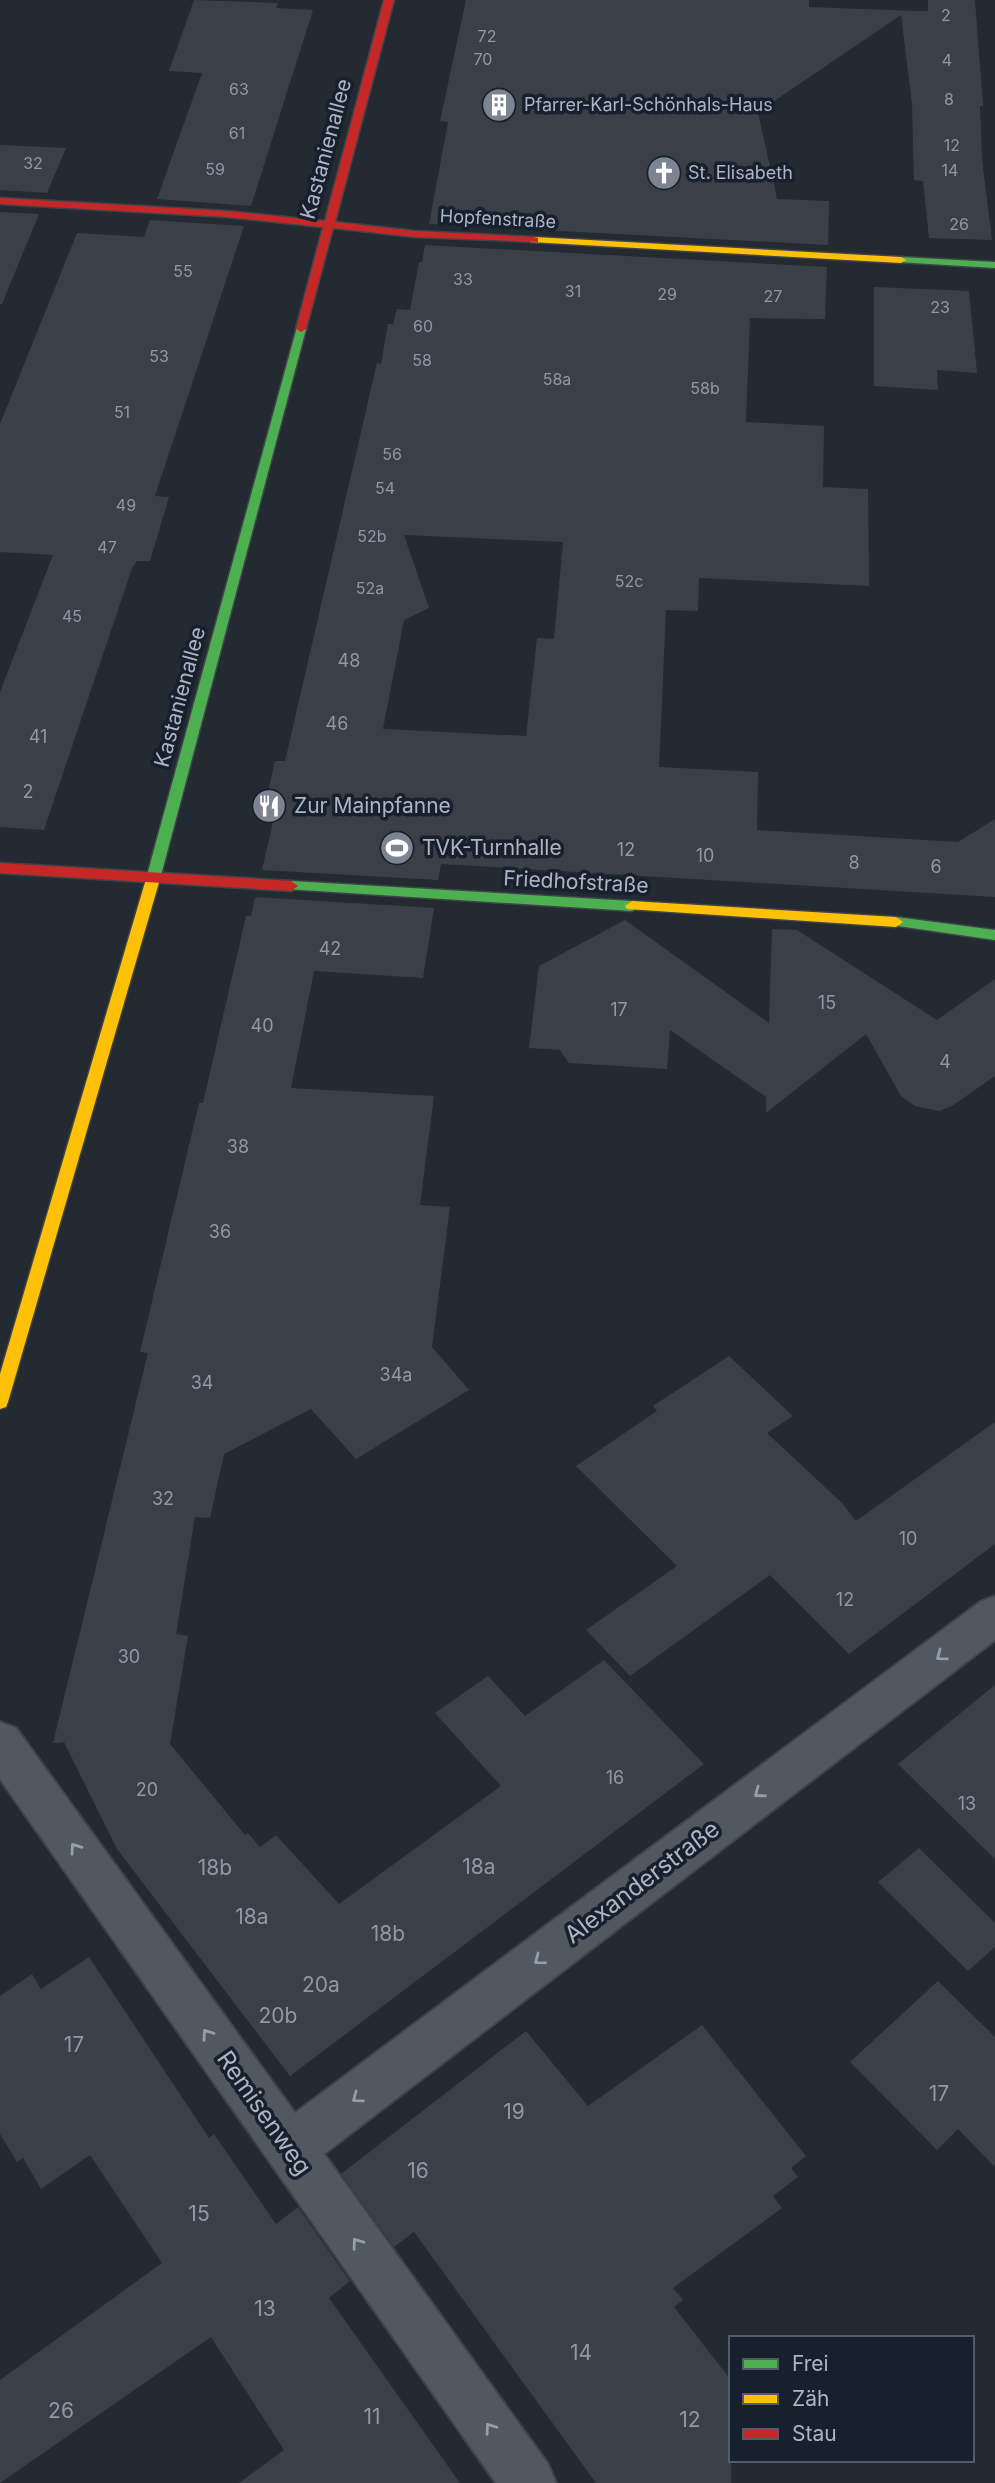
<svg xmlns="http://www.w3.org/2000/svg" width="995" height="2483" viewBox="0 0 995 2483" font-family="Inter,sans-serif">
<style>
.building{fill:#3b4048;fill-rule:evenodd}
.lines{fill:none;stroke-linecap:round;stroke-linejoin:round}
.street-casing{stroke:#40444a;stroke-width:4}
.fast-casing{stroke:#40444a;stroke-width:3}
.slow-casing{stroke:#40444a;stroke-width:3}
.jam-casing{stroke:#40444a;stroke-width:3}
.street{fill:#525860;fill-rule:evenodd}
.fast{fill:#4caf50;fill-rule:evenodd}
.slow{fill:#ffc107;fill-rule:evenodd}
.jam{fill:#c62828;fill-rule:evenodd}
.oneway{stroke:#959eac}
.labels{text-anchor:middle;stroke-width:7;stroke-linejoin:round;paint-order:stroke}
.far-number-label{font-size:16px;fill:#8f98a6}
.far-poi-label{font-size:18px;fill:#abb5c5;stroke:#17202c;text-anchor:start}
.far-street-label{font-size:18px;fill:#abb5c5;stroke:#17202c}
.number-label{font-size:18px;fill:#8f98a6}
.street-label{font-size:21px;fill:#abb5c5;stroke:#17202c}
.poi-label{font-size:21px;fill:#abb5c5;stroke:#17202c;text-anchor:start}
.near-number-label{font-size:21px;fill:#8f98a6}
.near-street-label{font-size:24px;fill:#abb5c5;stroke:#17202c}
</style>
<rect width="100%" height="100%" fill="#242a31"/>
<!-- building -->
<g class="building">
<path d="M194,0L278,3L276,8L313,10L251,206L157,199L202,73L169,71Z"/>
<path d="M466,0H809V7L916,11H928V0H975L983,106H980L982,159L992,240L929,238L923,181L914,180L912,104L901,15L758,112L777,199L829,201L828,245L429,224L448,122L440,121Z"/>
<path d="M0,145L66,148L47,193L0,190Z"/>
<path d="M0,212L39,214L2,304H0Z"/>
<path d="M150,220L244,226L155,496L169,497L150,561H137L132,568L44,830L0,827V692L53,555L0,552V424L77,233L144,237Z"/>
<path d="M425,245L827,267L825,319L750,318L746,422L824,426L823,487L868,489L869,586L699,578L698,611L666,610L659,767L758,772L757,830L958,842L995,819V897L441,864L438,880L262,870L273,822L261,821L275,761H285L377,363L381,364L388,324H393L397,309L410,310L419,262H422ZM404,535L563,542L554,639L537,638L526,736L383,729L404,620L429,608Z"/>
<path d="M874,287L969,291L977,373L937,370L938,390L874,386Z"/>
<path d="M255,897L434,908L423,978L314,971L291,1088L434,1096L420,1205L450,1207L432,1347L469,1390L356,1459L311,1409L224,1454L210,1518L195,1517L176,1634L188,1636L170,1744L245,1835L248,1833L260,1847L276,1835L339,1904L501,1786L435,1713L488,1676L525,1716L604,1660L704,1764L290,2076L117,1849L64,1742L53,1743L148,1353L140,1352L199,1103H203L246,916H251Z"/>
<path d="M625,920L769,1023L772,929L797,930L937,1020L995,979V1076L952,1106L939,1111L915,1106L901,1096L866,1034L766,1113V1097L670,1030L667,1069L569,1063L560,1050L529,1048L539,966Z"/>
<path d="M729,1356L793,1416L767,1433L842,1503L856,1521L995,1422V1544L849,1654L770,1575L630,1676L586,1630L677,1566L576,1466L657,1411L653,1406Z"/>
<path d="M995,1685V1859L898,1764Z"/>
<path d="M919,1848L995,1923V1947L968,1971L878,1882Z"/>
<path d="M89,1957L209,2138L214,2134L276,2224L298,2207L350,2281L329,2298L460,2483H239L284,2450L211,2337L0,2483V2380L162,2263L90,2155L41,2189L23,2158L17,2162L0,2134V1996L32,1974L41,1989Z"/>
<path d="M938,1981L995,2037V2167L958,2129L937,2150L850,2062Z"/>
<path d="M702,2025L806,2156L791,2168L798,2177L773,2196L782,2208L673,2288L683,2300L674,2307L731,2380V2483H596L414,2232L394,2247L341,2174L526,2031L588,2106Z"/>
</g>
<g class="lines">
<!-- street casing -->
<g class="street-casing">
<path id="street" d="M995,1596V1640L324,2154L548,2464L556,2483H496L0,1779V1722L16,1728L295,2113L980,1602Z"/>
</g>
<!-- fast casing -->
<g class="fast-casing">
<g id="fast">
<path d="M901,257L995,262V268L897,262L896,260Z"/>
<path d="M297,327L306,329L160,879L153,884L146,879Z"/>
<path d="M291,881L632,901L639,906L632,911L286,889L284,886L286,883Z"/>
<path d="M896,917L995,930V940L891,925L889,922Z"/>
</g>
</g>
<!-- slow casing -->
<g class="slow-casing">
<g id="slow">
<path d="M534,237L901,257L906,260L901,263L530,242V238Z"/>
<path d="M153,874L160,879L8,1402L6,1407L0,1409V1374L146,879Z"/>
<path d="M632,901L896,917L903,922L896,927L627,909L625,906Z"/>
</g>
</g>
<!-- jam casing -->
<g class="jam-casing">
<g id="jam">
<path d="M384,0H394L335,222L415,231L534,237L538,238V242L415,237L333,228L306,329L301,332L296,329L323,227L227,217L0,204V198L227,211L325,221Z"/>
<path d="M0,863L291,881L298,886L291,891L0,873Z"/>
</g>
</g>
<!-- street -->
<use href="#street" class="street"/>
<!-- fast -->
<use href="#fast" class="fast"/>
<!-- slow -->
<use href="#slow" class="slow"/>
<!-- jam -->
<use href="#jam" class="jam"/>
</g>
<!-- one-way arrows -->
<defs><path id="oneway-chevron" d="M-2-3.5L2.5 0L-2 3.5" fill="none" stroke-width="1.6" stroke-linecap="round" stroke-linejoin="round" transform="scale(1.75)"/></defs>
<g class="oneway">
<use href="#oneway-chevron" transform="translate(941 1656) rotate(143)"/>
<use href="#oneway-chevron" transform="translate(759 1793) rotate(143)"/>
<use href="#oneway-chevron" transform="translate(75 1848) rotate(-125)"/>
<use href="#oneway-chevron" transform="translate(539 1960) rotate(143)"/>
<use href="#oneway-chevron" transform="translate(207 2034) rotate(-125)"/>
<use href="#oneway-chevron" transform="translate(357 2098) rotate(143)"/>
<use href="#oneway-chevron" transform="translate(357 2243) rotate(-126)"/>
<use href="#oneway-chevron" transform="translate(490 2428) rotate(-126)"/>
</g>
<!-- icons -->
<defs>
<g id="building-disc" transform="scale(1.75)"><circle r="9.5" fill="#7c8491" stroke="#17202c"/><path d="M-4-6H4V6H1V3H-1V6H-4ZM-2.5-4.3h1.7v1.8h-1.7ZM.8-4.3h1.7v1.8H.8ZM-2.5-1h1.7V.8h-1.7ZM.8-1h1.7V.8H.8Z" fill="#fff"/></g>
<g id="church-disc" transform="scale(1.75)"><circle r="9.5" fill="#7c8491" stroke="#17202c"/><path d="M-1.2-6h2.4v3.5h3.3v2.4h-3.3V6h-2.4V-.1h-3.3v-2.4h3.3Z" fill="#fff"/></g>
<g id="restaurant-disc" transform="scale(1.75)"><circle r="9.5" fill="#7c8491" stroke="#17202c"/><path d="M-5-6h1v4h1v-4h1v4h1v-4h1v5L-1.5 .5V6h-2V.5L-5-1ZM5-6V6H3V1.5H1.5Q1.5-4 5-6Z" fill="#fff"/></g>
<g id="stadium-disc" transform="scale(1.75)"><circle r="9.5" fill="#7c8491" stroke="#17202c"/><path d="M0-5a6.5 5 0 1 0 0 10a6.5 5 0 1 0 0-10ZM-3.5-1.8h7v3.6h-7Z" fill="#fff"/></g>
</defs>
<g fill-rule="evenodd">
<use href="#building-disc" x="499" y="105"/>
<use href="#church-disc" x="664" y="173"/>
<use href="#restaurant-disc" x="269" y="806"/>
<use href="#stadium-disc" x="397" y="848"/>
</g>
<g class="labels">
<!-- far-number labels -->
<g class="far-number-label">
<text x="946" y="21">2</text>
<text x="487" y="42">72</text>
<text x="483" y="65">70</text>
<text x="947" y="66">4</text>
<text x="239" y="95">63</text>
<text x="949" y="105">8</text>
<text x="237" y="139">61</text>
<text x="952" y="151">12</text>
<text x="33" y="169">32</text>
<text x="215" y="175">59</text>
<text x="950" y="176">14</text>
<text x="959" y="230">26</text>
<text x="183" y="277">55</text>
<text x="463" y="285">33</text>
<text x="573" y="297">31</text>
<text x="667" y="300">29</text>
<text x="773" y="302">27</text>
<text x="940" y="313">23</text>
<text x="423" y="332">60</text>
<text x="159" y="362">53</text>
<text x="422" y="366">58</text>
<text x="557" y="385">58a</text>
<text x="705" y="394">58b</text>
<text x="122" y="418">51</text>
<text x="392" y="460">56</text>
<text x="385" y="494">54</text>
<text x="126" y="511">49</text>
<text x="372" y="542">52b</text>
<text x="107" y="553">47</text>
<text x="629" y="587">52c</text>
<text x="370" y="594">52a</text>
<text x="72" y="622">45</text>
</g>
<!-- far-poi labels -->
<g class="far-poi-label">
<text x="524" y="111">Pfarrer-Karl-Schönhals-Haus</text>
<text x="688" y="179">St. Elisabeth</text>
</g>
<!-- far-street labels -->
<g class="far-street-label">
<text transform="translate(498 219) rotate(3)" y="6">Hopfenstraße</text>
</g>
<!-- number labels -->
<g class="number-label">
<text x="349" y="667">48</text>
<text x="337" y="730">46</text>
<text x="38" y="743">41</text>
<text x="28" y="798">2</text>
<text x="626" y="856">12</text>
<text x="705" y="862">10</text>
<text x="854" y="869">8</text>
<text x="936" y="873">6</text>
<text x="330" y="955">42</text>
<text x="827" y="1009">15</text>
<text x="619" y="1016">17</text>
<text x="262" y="1032">40</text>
<text x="945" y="1068">4</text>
<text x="238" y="1153">38</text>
<text x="220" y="1238">36</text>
<text x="396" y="1381">34a</text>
<text x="202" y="1389">34</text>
<text x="163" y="1505">32</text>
<text x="908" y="1545">10</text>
<text x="845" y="1606">12</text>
<text x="129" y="1663">30</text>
<text x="615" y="1784">16</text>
<text x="147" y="1796">20</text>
<text x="967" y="1810">13</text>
</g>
<!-- street labels -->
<g class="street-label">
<text transform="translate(326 149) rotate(-75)" y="7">Kastanienallee</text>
<text transform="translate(180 697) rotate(-75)" y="7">Kastanienallee</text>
<text transform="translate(576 882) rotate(3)" y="7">Friedhofstraße</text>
</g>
<!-- poi labels -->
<g class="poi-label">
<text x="294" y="813">Zur Mainpfanne</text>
<text x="422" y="855">TVK-Turnhalle</text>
</g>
<!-- near-number labels -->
<g class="near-number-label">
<text x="479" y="1874">18a</text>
<text x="215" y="1875">18b</text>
<text x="252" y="1924">18a</text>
<text x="388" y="1941">18b</text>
<text x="321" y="1992">20a</text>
<text x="278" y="2023">20b</text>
<text x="74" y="2052">17</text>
<text x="939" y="2101">17</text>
<text x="514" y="2119">19</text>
<text x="418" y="2178">16</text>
<text x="199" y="2221">15</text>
<text x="265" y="2316">13</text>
<text x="581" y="2360">14</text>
<text x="61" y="2418">26</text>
<text x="372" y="2424">11</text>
<text x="690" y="2427">12</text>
</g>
<!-- near-street labels -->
<g class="near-street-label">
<text transform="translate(642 1882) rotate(-37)" y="8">Alexanderstraße</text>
<text transform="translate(264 2113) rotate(55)" y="8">Remisenweg</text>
</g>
</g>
<!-- legend -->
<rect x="729" y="2336" width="245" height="126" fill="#17202c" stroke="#525c69" stroke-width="2"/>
<rect x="743" y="2359" width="35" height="10" fill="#4caf50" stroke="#525c69" stroke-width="2"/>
<text x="792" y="2371" font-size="21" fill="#abb5c5">Frei</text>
<rect x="743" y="2394" width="35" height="10" fill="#ffc107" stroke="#525c69" stroke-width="2"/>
<text x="792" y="2406" font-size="21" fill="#abb5c5">Zäh</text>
<rect x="743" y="2429" width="35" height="10" fill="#c62828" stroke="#525c69" stroke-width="2"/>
<text x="792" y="2441" font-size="21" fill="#abb5c5">Stau</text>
</svg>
